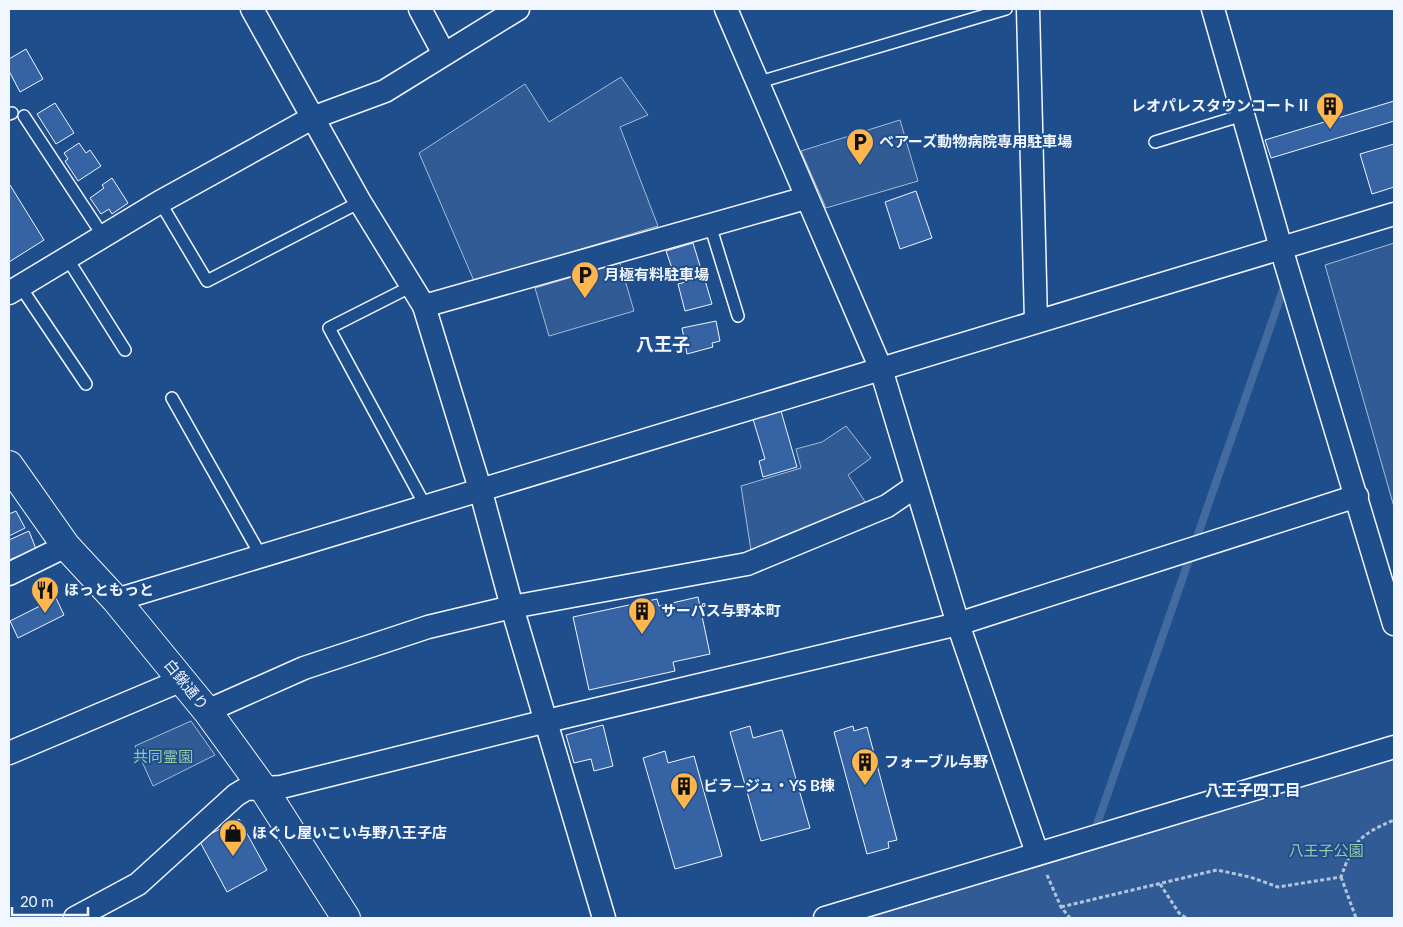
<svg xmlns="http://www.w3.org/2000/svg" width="1403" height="927" viewBox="0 0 1403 927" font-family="Lato,'Noto Sans JP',sans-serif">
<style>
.built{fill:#305b95;stroke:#a8bbd7}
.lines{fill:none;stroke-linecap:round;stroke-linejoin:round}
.stream{stroke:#446ba0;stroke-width:8}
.building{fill:#3563a3;stroke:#f2f6ff}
.lane-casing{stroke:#f2f6ff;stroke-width:14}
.street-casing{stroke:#f2f6ff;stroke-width:25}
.secondary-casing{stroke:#f2f6ff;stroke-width:30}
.path{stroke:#b3c4dc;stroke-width:3;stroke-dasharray:4 2.5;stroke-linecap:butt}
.lane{stroke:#1f4e8c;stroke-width:11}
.street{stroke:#1f4e8c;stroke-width:22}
.secondary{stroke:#1f4e8c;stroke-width:28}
.labels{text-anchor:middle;stroke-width:4;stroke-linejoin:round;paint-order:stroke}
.poi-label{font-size:15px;font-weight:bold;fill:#f2f6ff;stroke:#1f4e8c;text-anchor:start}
.street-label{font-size:15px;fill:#f2f6ff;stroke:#1f4e8c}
.park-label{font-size:15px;fill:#97c8a6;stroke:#1f4e8c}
.neighbourhood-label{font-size:16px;font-weight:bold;fill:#f2f6ff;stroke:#1f4e8c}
.quarter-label{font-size:18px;font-weight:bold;fill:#f2f6ff;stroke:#1f4e8c}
</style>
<rect width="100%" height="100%" fill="#1f4e8c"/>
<!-- built -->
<g class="built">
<path d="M621,77L648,115L620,127L658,226L474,281L419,153L525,84L549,122Z"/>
<path d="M900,120L918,181L826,208L801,151Z"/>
<path d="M1394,243V507L1325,265Z"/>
<path d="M620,263L634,311L549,336L535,288Z"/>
<path d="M846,426L871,458L848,475L869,508L752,557L741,486L801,468L796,449L822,442Z"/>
<path d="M191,721L215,755L153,786L135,746Z"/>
<path d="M1394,759V918H867Z"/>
</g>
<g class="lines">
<!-- stream -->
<path class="stream" d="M1096,827L1284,287"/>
</g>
<!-- building -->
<g class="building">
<path d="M26,49L43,79L20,92L9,71V59Z"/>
<path d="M1394,101V121L1271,158L1265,140Z"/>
<path d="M55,103L74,133L56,144L37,114Z"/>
<path d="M79,143L86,153L90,150L101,166L78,181L65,161L68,159L64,153Z"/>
<path d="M1394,144V187L1372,194L1360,154Z"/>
<path d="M112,178L128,203L112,214L109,209L101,214L90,198L104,188L102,185Z"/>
<path d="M10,185L44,240L9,262V186Z"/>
<path d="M916,191L932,238L900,249L885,202Z"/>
<path d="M693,243L701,269L675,277L666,251Z"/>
<path d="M704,277L712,304L685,311L678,284Z"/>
<path d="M716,321L720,341L712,343L713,347L687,354L682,328Z"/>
<path d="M781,411L797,467L763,477L759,461L765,459L753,419Z"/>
<path d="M16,511L25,528L9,536V514Z"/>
<path d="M29,531L36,549L9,560V540Z"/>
<path d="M698,597L710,654L673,662L675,671L589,690L573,617L657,599L659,606Z"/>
<path d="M56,598L64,615L18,638L10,621Z"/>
<path d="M603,725L613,766L594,771L591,759L574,763L566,735Z"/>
<path d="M750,726L753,738L782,730L810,828L761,841L730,732Z"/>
<path d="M853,726L854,731L867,727L897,840L888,842L889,848L867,854L834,732Z"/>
<path d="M665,751L668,763L694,756L722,856L675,869L643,758Z"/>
<path d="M239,819L267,870L227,892L199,840Z"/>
</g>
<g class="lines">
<!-- lane casing -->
<g class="lane-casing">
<g id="lane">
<path d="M756,83L1006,9"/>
<path d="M9,114L12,113"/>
<path d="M24,116L103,236"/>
<path d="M1155,142L1243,115"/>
<path d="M160,202L207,281L360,202"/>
<path d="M710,225L738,316"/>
<path d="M67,258L125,350"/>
<path d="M20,286L86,384"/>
<path d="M412,286L329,328L426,507"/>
<path d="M172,398L261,556"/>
</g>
</g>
<!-- street casing -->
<g class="street-casing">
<g id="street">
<path d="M252,9L360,202L424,306L481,492L512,607L604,918"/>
<path d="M420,9L444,54"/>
<path d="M726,9L881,369L958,624L1037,853"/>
<path d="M1028,9L1036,321"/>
<path d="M1213,9L1281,248L1394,624"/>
<path d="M9,293L160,202L312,118L385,91L518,9"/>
<path d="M424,306L806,198"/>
<path d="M9,574L66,546"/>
<path d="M116,600L1394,214"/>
<path d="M207,711L304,668L428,627L512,607L747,564L887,506L916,486"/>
<path d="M9,753L182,680"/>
<path d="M75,918L138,884L236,795L246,789L281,787L547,721L958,624L1357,496"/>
<path d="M825,918L1394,747"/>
</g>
</g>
<!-- secondary casing -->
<g class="secondary-casing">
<path id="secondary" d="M9,465L66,546L116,600L207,711L263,788L346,918"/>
</g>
<!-- path -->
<g class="path">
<path d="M1047,875L1061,907L1070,918"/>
<path d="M1341,877L1356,918"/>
<path d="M1160,884L1179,913L1186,918"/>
<path d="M1061,907L1217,870L1250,877L1278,887L1341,877C1354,841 1359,835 1394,820"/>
</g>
<!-- lane -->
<use href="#lane" class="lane"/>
<!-- street -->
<use href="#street" class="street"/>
<!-- secondary -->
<use href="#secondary" class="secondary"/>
</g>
<!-- icons -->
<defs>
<g id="building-pin" transform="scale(1.4375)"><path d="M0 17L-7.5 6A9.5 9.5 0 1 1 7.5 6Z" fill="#ffb74d" stroke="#1f4e8c"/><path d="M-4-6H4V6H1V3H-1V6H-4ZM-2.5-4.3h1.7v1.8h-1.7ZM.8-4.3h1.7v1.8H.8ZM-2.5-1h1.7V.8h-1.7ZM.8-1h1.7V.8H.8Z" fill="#111"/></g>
<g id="parking-pin" transform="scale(1.4375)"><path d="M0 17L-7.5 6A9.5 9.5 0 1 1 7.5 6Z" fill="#ffb74d" stroke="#1f4e8c"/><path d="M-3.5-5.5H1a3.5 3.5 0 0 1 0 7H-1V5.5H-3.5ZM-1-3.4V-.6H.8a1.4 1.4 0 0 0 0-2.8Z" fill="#111"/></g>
<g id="restaurant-pin" transform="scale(1.4375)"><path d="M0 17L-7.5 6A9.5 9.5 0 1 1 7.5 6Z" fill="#ffb74d" stroke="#1f4e8c"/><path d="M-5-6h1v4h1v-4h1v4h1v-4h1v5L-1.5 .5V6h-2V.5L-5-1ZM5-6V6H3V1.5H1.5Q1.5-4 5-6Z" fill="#111"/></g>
<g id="shop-pin" transform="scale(1.4375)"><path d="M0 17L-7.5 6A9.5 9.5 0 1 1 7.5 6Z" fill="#ffb74d" stroke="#1f4e8c"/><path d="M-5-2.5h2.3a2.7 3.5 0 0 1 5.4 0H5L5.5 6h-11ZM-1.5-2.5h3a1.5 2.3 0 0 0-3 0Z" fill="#111"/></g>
</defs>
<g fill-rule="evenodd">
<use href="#building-pin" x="1330" y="106"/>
<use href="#parking-pin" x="860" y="142"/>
<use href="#parking-pin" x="585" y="275"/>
<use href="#restaurant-pin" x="45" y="590"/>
<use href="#building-pin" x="642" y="611"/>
<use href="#building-pin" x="865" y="762"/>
<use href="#building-pin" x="684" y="786"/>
<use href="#shop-pin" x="233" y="833"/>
</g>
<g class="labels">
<!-- poi labels -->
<g class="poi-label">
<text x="1311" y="111" text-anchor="end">レオパレスタウンコートⅡ</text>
<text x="879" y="147">ベアーズ動物病院専用駐車場</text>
<text x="604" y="280">月極有料駐車場</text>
<text x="64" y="595">ほっともっと</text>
<text x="661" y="616">サーパス与野本町</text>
<text x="884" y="767">フォーブル与野</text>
<text x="703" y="791">ビラ―ジュ・YS B棟</text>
<text x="252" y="838">ほぐし屋いこい与野八王子店</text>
</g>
<!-- street labels -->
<g class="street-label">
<text transform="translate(186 685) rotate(51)" y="5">白鍬通り</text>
</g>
<!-- park labels -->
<g class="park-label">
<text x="163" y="762">共同霊園</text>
<text x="1326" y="856">八王子公園</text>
</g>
<!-- neighbourhood labels -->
<g class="neighbourhood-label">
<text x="1253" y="796">八王子四丁目</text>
</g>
<!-- quarter labels -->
<g class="quarter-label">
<text x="663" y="351">八王子</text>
</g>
</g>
<!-- border -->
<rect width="1403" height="927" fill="none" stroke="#f2f6ff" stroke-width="20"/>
<!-- scale -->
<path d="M12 907v8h76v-8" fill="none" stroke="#f2f6ff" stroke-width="2.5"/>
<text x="20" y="907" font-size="15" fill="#f2f6ff" stroke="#1f4e8c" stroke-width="4" paint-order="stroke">20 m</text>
</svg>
